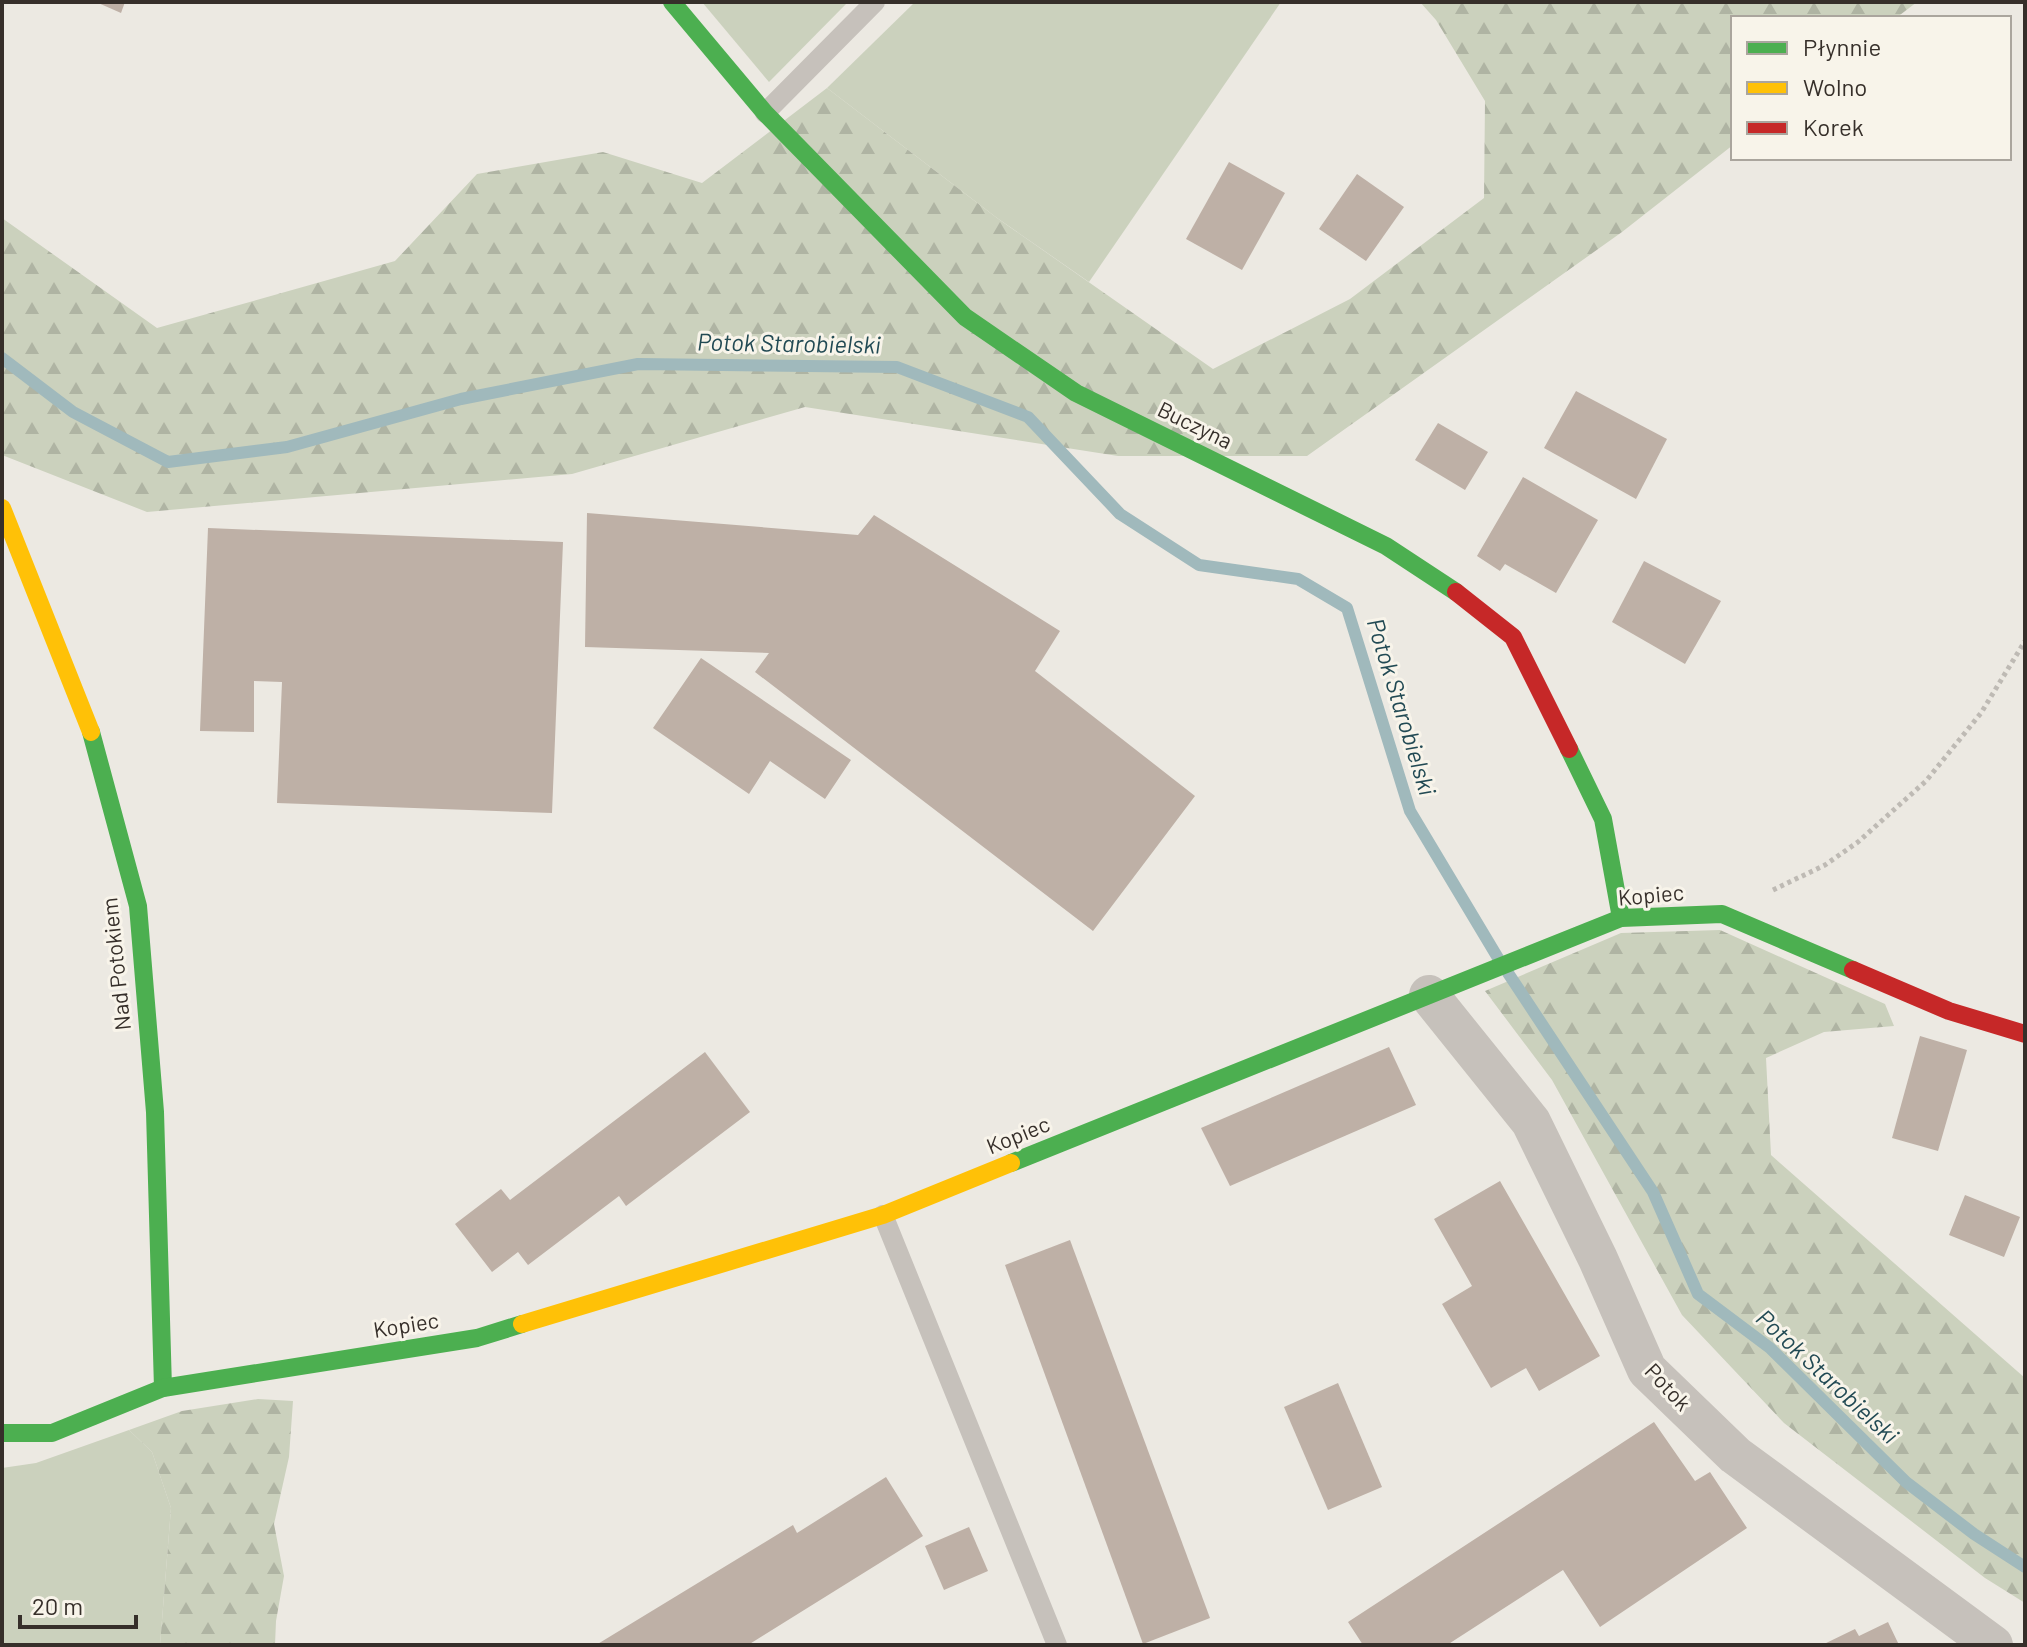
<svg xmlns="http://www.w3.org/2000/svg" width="2027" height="1647" viewBox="0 0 2027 1647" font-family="Barlow,sans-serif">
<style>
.green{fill:#cbd1bd}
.forest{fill:url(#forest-firs)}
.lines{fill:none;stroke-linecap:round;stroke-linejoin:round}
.stream{stroke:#a0b9bc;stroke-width:12}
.building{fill:#beb0a6}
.path{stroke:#bebab4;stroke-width:5;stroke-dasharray:4 4;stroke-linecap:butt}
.lane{stroke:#c6c1bb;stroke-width:20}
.street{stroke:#c6c1bb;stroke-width:40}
.fast{stroke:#4caf50;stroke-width:18}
.slow{stroke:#ffc107;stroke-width:18}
.jam{stroke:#c62828;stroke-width:18}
.labels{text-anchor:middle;stroke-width:6;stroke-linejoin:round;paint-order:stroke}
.street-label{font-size:22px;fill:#362f2a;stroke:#f8f4ea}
.water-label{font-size:24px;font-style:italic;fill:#224a54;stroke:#f8f4ea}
</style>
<defs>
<pattern id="forest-firs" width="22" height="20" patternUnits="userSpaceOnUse" patternTransform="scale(2)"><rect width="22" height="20" fill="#cbd1bd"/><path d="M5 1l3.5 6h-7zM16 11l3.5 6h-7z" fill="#afb4a3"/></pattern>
</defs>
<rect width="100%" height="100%" fill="#ece9e2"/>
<!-- green -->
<g class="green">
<path d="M702,2H848L769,82Z"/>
<path d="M915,2H1281L1089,282L997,218L827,88Z"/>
<path d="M129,1430L152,1452L171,1508L160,1645H2V1468L36,1463Z"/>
</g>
<!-- forest -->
<g class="forest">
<path d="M1420,2H1917L1896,18H1733V145L1622,232L1307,456H1118L805,407L572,474L147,512L2,455V218L157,328L395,261L477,174L603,152L702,183L827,88L997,218L1213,369L1350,299L1484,198L1485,101L1436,20Z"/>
<path d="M1720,930L1885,1004L1894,1026L1824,1032L1766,1058L1771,1155L2025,1378V1603L1985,1578L1784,1423L1682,1315L1552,1080L1485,991L1621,933Z"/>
<path d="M258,1399L293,1401L289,1457L274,1524L284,1576L276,1621L275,1645H160L171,1508L152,1452L129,1430L182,1411Z"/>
</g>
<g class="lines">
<!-- stream -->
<g class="stream">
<path d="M2,358L73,412L168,462L287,447L461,399L638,364L897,367L1028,417L1120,514L1199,565L1298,579L1347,608L1410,811L1498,958"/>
<path d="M1508,973L1653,1192L1698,1294L1770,1348L1906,1482L1974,1534L2025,1567"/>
</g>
</g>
<!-- building -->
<g class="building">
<path d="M96,2H125L121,13Z"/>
<path d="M1229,162L1285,193L1242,270L1186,239Z"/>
<path d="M1357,174L1404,207L1366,261L1319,229Z"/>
<path d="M1576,391L1667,439L1636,499L1544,448Z"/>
<path d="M1438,423L1488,452L1465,490L1415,460Z"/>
<path d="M1523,477L1598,520L1556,593L1505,564L1500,571L1477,556Z"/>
<path d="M587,513L858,535L874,515L1060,631L1035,671L1195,796L1093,931L755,672L769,653L585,647Z"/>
<path d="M208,528L563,542L552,813L277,803L282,682L254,681V732L200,731Z"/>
<path d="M1644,561L1721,601L1685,664L1612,622Z"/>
<path d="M701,658L851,760L825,799L770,761L749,794L653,728Z"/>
<path d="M1920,1036L1967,1050L1938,1151L1892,1138Z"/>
<path d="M1389,1047L1416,1105L1230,1186L1201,1128Z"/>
<path d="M705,1052L750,1112L626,1206L619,1196L528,1265L518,1252L492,1272L455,1224L501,1189L510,1200Z"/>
<path d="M1500,1181L1600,1356L1539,1391L1526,1368L1491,1388L1442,1304L1472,1286L1434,1219Z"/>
<path d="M1965,1195L2020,1217L2004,1257L1949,1235Z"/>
<path d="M1070,1240L1210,1618L1143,1644L1005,1265Z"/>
<path d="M1338,1383L1382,1487L1328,1510L1284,1407Z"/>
<path d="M1654,1422L1695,1481L1710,1472L1747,1528L1600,1627L1563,1570L1447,1645H1363L1348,1622Z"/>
<path d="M886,1477L923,1536L748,1645H596L793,1525L797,1533Z"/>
<path d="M969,1527L988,1571L944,1590L925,1546Z"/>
<path d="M1888,1622L1899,1645H1822L1855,1629L1859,1636Z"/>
</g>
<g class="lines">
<!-- path -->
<path class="path" d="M1773,890L1825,865L1858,842L1926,781L1981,713L2025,641"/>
<!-- lane -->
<g class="lane">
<path d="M765,113L875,2"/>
<path d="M883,1215L1057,1645"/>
</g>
<!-- street -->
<path class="street" d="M1429,995L1531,1122L1598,1259L1647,1370L1735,1455L1993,1645"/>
<!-- fast -->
<g class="fast">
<path d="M672,2L765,113L965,317L1076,393L1386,546L1456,592"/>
<path d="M91,732L138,906L155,1112L163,1388"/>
<path d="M1569,749L1603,819L1621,918"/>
<path d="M1011,1163L1621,918L1722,914L1853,970"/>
<path d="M2,1433H52L163,1388L477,1338L522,1324"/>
</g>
<!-- slow -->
<g class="slow">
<path d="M2,508L91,732"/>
<path d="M522,1324L883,1215L1011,1163"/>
</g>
<!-- jam -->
<g class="jam">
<path d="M1456,592L1513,637L1569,749"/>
<path d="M1853,970L1949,1011L2025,1034"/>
</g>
</g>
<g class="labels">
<!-- street labels -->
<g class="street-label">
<text transform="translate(1195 425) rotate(26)" y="8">Buczyna</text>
<text transform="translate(1651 895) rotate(-5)" y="8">Kopiec</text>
<text transform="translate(116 964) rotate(-96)" y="8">Nad Potokiem</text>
<text transform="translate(1018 1135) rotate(-22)" y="8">Kopiec</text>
<text transform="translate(406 1325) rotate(-9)" y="8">Kopiec</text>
<text transform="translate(1668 1387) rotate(47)" y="8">Potok</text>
</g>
<!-- water labels -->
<g class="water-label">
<text transform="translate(789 344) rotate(1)" y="8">Potok Starobielski</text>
<text transform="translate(1401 707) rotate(73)" y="8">Potok Starobielski</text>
<text transform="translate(1827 1377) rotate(43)" y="8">Potok Starobielski</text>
</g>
</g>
<!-- border -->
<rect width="2027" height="1647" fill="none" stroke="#362f2a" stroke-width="8"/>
<!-- legend -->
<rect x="1731" y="16" width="280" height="144" fill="#f8f4ea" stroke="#aaa59d" stroke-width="2"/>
<rect x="1747" y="42" width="40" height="12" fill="#4caf50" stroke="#aaa59d" stroke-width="2"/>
<text x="1803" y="56" font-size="24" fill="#362f2a">Płynnie</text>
<rect x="1747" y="82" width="40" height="12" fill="#ffc107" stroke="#aaa59d" stroke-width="2"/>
<text x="1803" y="96" font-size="24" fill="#362f2a">Wolno</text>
<rect x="1747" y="122" width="40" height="12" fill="#c62828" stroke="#aaa59d" stroke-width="2"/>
<text x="1803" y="136" font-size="24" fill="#362f2a">Korek</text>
<!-- scale -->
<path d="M20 1615v12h116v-12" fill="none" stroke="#362f2a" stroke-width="4"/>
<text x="32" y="1615" font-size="24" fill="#362f2a" stroke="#f8f4ea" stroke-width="6" paint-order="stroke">20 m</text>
</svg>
